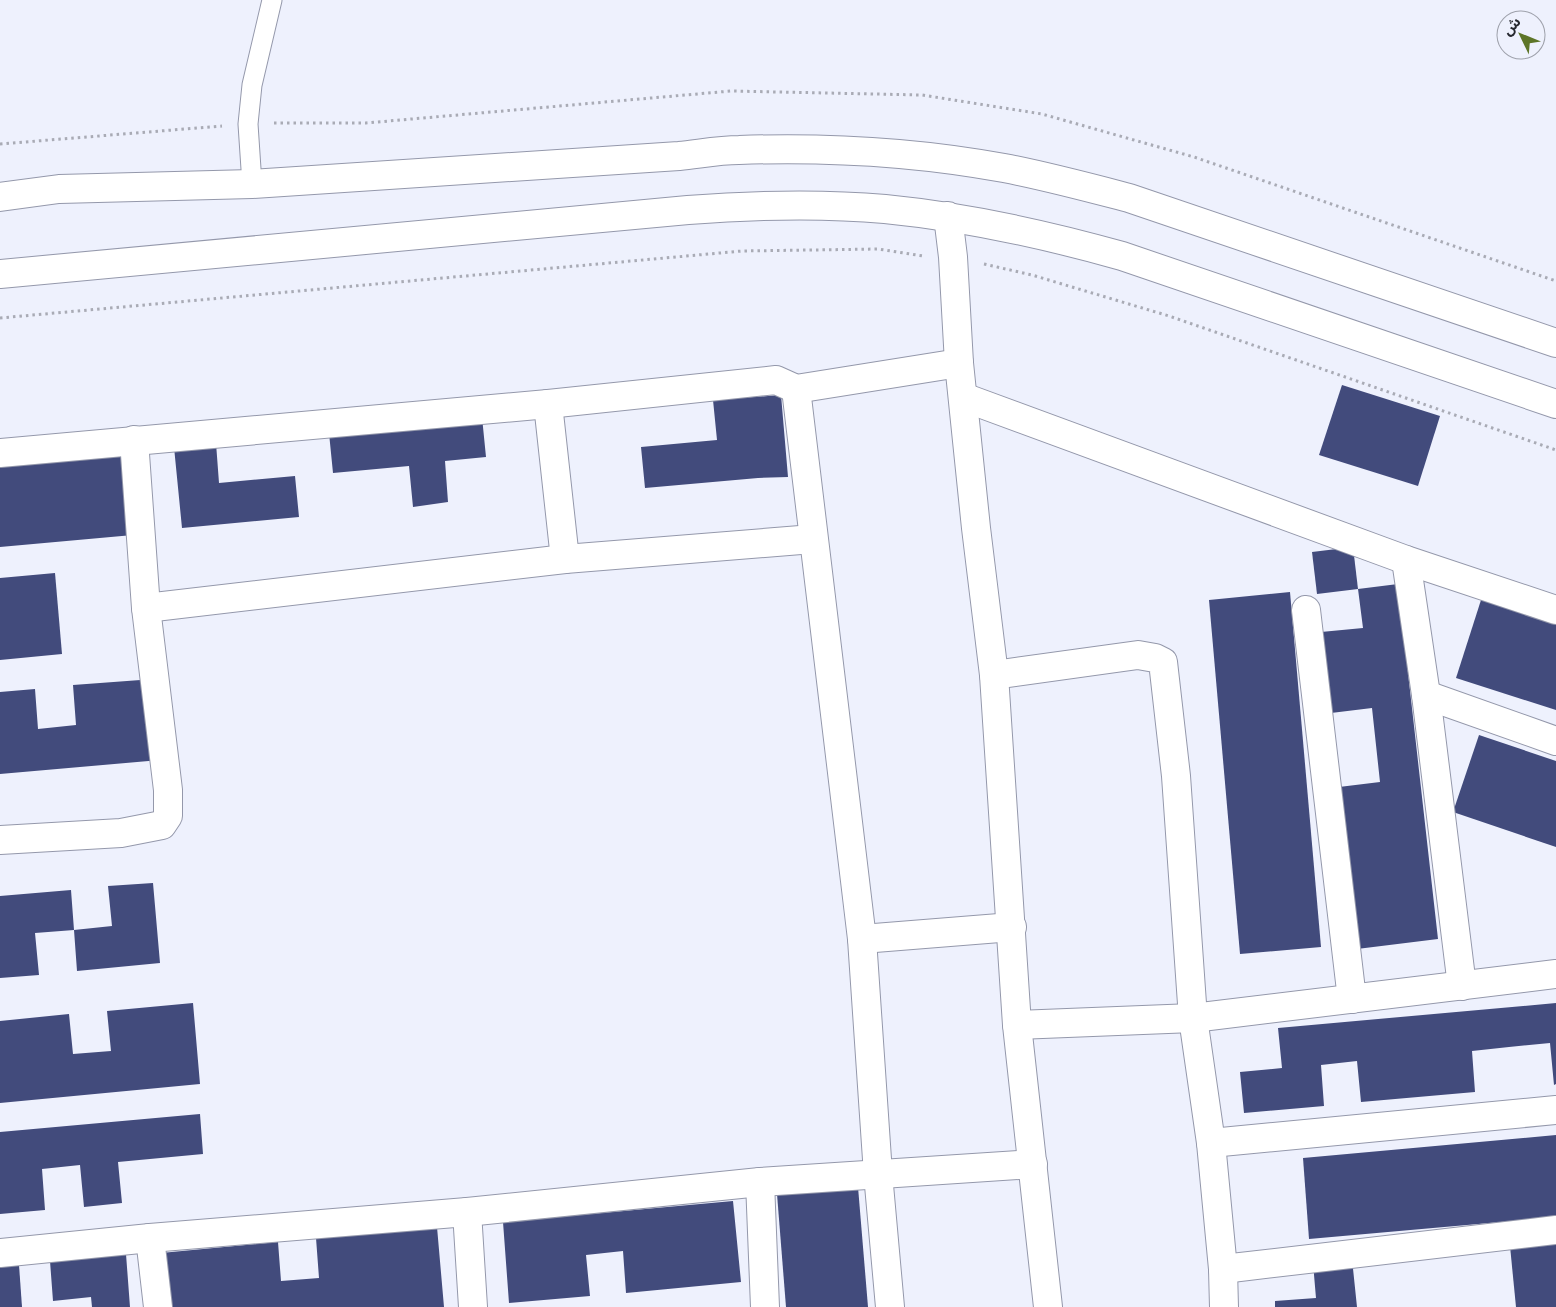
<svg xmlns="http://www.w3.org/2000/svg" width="1556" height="1307" viewBox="0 0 1556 1307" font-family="Bitter,'Noto Sans Arabic',serif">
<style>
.building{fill:#424b7c}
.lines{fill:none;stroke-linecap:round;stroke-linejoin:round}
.service-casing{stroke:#9498ab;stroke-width:21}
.minor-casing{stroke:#9498ab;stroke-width:30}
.secondary-casing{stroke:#9498ab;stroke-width:30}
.path{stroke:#a9abb5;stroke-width:3;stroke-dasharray:2.5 4;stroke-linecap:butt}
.service{stroke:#fff;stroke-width:19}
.minor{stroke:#fff;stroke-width:28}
.secondary{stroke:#fff;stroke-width:28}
</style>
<rect width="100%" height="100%" fill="#eef1fd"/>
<!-- building -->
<g class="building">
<path d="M1342,385L1440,416L1418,486L1319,455Z"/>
<path d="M781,395L788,477L758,478L645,488L641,447L717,440L713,400Z"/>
<path d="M482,417L486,457L445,461L448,502L413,507L409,466L333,473L329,433Z"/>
<path d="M216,443L219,483L295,476L299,517L182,528L174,447Z"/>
<path d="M126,454L133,535L0,547V466Z"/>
<path d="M1353,547L1358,589L1317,594L1312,552Z"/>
<path d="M55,573L62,654L0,660V578Z"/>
<path d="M1398,584L1438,939L1357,949L1339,787L1380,782L1372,708L1331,713L1321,632L1363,628L1358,589Z"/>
<path d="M1290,592L1321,947L1240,954L1209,600Z"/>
<path d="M1481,600L1556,624V710L1456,678Z"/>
<path d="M154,679L160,760L0,774V692L35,689L38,729L76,725L73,685Z"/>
<path d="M1479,735L1556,761V847L1453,812Z"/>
<path d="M153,883L160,963L77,971L74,930L112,926L108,886Z"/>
<path d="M71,890L74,930L35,933L39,975L0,978V896Z"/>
<path d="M193,1003L200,1084L0,1103V1021L69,1014L73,1054L111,1051L107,1011Z"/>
<path d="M1556,1003V1084L1554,1085L1550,1043L1509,1047L1472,1051L1475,1092L1361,1102L1357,1061L1321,1065L1324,1106L1244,1113L1240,1072L1282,1068L1278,1028Z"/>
<path d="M200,1114L203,1154L118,1162L122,1203L84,1207L80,1165L42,1169L45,1210L0,1214V1132Z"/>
<path d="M1556,1135V1217L1309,1239L1303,1158Z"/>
<path d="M858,1187L868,1307H786L777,1194Z"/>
<path d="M733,1201L741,1282L626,1293L623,1251L586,1255L590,1296L509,1303L503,1222Z"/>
<path d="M437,1227L444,1307H166L161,1253L278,1242L281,1281L319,1278L316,1238Z"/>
<path d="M1556,1241V1307H1516L1510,1246Z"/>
<path d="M126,1254L130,1307H92L91,1297L53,1301L50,1261Z"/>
<path d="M1352,1259L1357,1307H1275V1301L1316,1298L1313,1263Z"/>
<path d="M19,1265L22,1307H0V1267Z"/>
</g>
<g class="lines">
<!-- service casing -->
<g class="service-casing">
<path id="service" d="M252,184L248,124L252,85L272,0"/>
</g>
<!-- minor casing -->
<g class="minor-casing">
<g id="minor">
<path d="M948,216L953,257L959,363L976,528L994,675L1017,1025L1048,1307"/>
<path d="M796,389L862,939L878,1174L890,1307"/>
<path d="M963,397L1406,560L1556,610"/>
<path d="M548,404L565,559"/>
<path d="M0,453L548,404L776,380L796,389L959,363"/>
<path d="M1406,560L1426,695L1462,986"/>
<path d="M146,608L565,559L813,539"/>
<path d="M1306,610L1352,999"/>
<path d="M994,675L1138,655L1155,658L1163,662L1176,776L1193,1018L1211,1143L1223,1269L1224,1307"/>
<path d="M1426,695L1556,741"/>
<path d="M0,840L121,833L162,825L168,816V790L146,608L134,440"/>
<path d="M862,939L1012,927"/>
<path d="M1017,1025L1193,1018L1556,974"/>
<path d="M1211,1143L1556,1110"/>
<path d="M760,1182L765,1307"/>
<path d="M467,1212L473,1307"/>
<path d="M150,1238L158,1307"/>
<path d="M0,1253L150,1238L467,1212L760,1182L1033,1164"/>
<path d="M1223,1269L1556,1230"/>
</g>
</g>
<!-- secondary casing -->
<g class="secondary-casing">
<g id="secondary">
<path d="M0,197L59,189L252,184L679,156C699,154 719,150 739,150C827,147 917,152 1004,168C1046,176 1087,187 1129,198L1556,343"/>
<path d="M0,274L688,210C753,205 819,203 885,209C966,217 1044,234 1122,256L1556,404"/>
</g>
</g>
<!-- path -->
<g class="path">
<path d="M274,123H366L731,91L922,95L1042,114L1194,157L1556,281"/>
<path d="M0,144L222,126"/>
<path d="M984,264L1032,275L1169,316L1556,450"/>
<path d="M0,318L742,251L878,249L923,256"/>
</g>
<!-- service -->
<use href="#service" class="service"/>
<!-- minor -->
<use href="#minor" class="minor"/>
<!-- secondary -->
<use href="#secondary" class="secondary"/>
</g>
<!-- north arrow -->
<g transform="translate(1521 35) rotate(313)"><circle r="24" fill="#eef1fd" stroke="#9ea1ab"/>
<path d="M0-4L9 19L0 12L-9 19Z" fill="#5d7528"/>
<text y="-8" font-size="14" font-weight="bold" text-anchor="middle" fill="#26282f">ش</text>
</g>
</svg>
